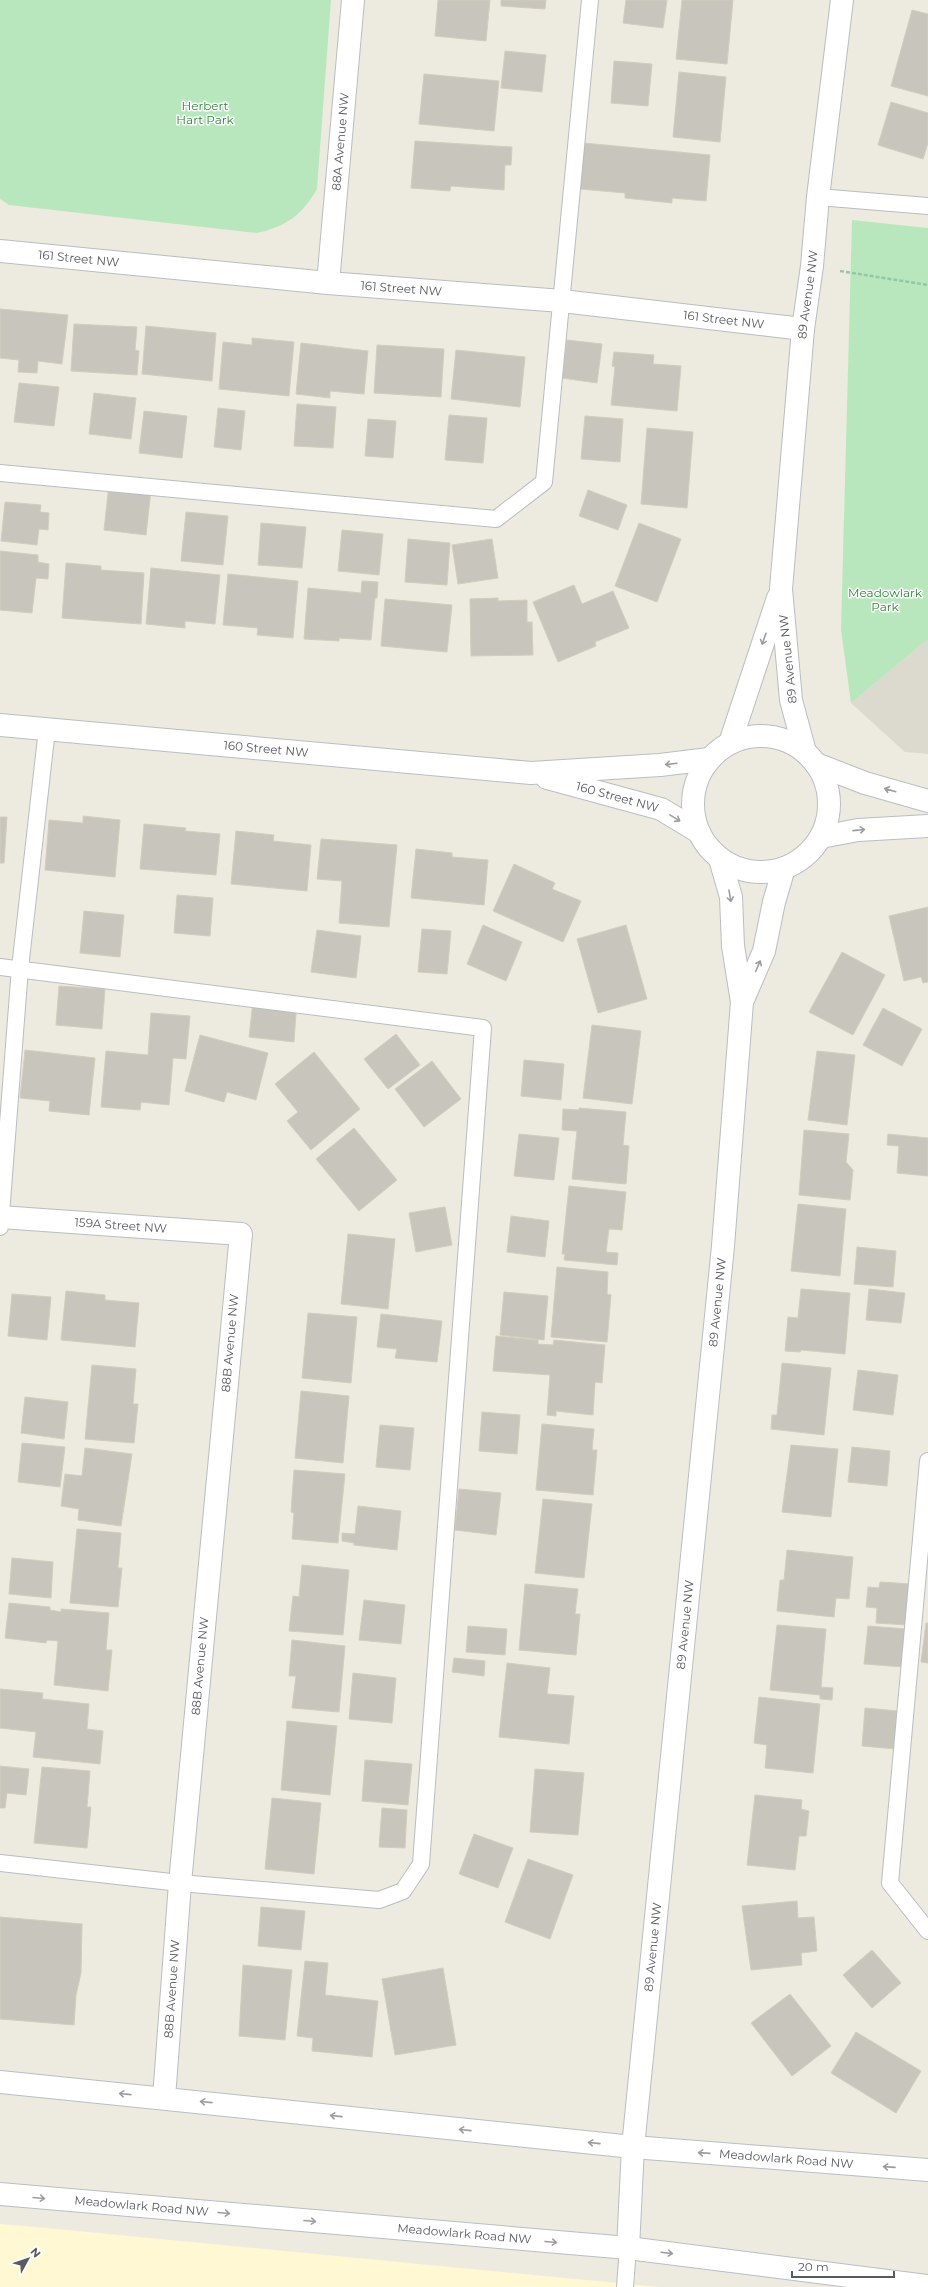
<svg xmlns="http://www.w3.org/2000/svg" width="928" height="2287" viewBox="0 0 928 2287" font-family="Montserrat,sans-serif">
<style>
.commercial{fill:#fff8d2}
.education{fill:#dcdace}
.green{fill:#b9e7bd}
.building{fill:#c8c5bc;stroke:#d2cdbd}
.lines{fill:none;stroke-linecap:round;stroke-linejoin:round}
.lane-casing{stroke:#babcc2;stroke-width:18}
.street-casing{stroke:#babcc2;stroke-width:24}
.secondary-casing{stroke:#babdc5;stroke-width:24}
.path{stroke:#92c8a6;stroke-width:2.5;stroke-dasharray:4 2;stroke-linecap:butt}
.lane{stroke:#fff;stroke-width:16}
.street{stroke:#fff;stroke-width:22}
.secondary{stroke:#fff;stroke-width:22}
.oneway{stroke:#9b9da1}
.labels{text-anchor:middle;stroke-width:3;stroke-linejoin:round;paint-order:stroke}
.park-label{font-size:12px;fill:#2e8439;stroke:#fff}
.street-label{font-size:12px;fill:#585b62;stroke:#fff}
</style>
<rect width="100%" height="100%" fill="#edebdf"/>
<!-- commercial -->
<path class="commercial" d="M0,2224L36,2227L659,2287H0Z"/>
<!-- education -->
<path class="education" d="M928,639V754L905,752L851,703Z"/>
<!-- green -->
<g class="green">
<path d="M0,0H331L317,189C302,215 287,226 257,233L9,205L0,199Z"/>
<path d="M852,220L928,228V639L851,703L841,630Z"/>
</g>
<!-- building -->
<g class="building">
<path d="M438,0H490L486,41L435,36Z"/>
<path d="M501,0H546L545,9L501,6Z"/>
<path d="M626,0H667L663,28L623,23Z"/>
<path d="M682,0H733L727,64L676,59Z"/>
<path d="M912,10L928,14V96L891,86Z"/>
<path d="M505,51L546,55L542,92L501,88Z"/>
<path d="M614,61L652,64L648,106L611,103Z"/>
<path d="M679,72L726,77L720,142L673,137Z"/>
<path d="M424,74L499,81L494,131L419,124Z"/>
<path d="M891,102L928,113V143L923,159L878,145Z"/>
<path d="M415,141L512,147L511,165H505L504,190L451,186L450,191L411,188Z"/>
<path d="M584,143L710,155L706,201L672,198V203L625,198V193L580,189Z"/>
<path d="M0,309L68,315L62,364L38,361L37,373L18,372L19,360L0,358Z"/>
<path d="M74,324L137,327L135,350L139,351L137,375L71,371Z"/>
<path d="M146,326L216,333L212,381L142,374Z"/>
<path d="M252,338L294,342L289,396L219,389L223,342L252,345Z"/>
<path d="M567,340L602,344L597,383L562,378Z"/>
<path d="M301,343L368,351L364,394L330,391V398L296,394Z"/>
<path d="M377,345L444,349L441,397L374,393Z"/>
<path d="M456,350L525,357L520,407L451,399Z"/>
<path d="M614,352L654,355L653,364L681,366L677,411L611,405L615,367L612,366Z"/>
<path d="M19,383L59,387L54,426L14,422Z"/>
<path d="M94,393L136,398L131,439L89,434Z"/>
<path d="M297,404L336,407L333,448L294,446Z"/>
<path d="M218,408L245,411L241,450L214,447Z"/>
<path d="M144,411L187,416L182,458L139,453Z"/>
<path d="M449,415L487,418L483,463L445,460Z"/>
<path d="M585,416L623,419L620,462L581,459Z"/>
<path d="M368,419L396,421L393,458L365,456Z"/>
<path d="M647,428L693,432L687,508L641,504Z"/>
<path d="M109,484L151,490L146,535L104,530Z"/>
<path d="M588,490L627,505L618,530L579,516Z"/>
<path d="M5,502L41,505L40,512L49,513L48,530L39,529L37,545L1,541Z"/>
<path d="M186,512L228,516L223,565L181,561Z"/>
<path d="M261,523L306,527L302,568L258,565Z"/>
<path d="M639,523L681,539L657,602L615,586Z"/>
<path d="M342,530L383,534L379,575L338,571Z"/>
<path d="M408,539L450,543L447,585L405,582Z"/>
<path d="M492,539L498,578L458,584L452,545Z"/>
<path d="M0,551L38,555V562L49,564L48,579L36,578L32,613L0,610Z"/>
<path d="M66,563L101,566V570L144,573L141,624L62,618Z"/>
<path d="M151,568L220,575L215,624L185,621V628L146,624Z"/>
<path d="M228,574L298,581L293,638L257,635L258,628L223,625Z"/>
<path d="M362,581L378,582L377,598H375L371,640L339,638V641L304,639L308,588L361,593Z"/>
<path d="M574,585L582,604L613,591L629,628L595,642L596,646L558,662L533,602Z"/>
<path d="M498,598V601L527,600V622H532L533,655L471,656L470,599Z"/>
<path d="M385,599L452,605L447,652L381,646Z"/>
<path d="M83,816L120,820L115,877L45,870L49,820L83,823Z"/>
<path d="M0,817H7L4,863H0Z"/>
<path d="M144,824L186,828L185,831L220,834L216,875L140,869Z"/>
<path d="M236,831L274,835L273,841L311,845L307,891L231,884Z"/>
<path d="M321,839L397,845L389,927L339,923L342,881L317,879Z"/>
<path d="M416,849L452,853V857L488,860L484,905L411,898Z"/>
<path d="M514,864L555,883L552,889L581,901L563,942L493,911Z"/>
<path d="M177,895L213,898L210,936L174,933Z"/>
<path d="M928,907V982L923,983L921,977L904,981L889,916Z"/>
<path d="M84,911L124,915L120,957L80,953Z"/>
<path d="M483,925L522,942L506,981L467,964Z"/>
<path d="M626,925L647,999L598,1013L577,939Z"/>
<path d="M422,929L451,931L447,974L418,972Z"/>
<path d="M317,930L361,936L356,978L311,972Z"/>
<path d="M842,952L885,975L853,1035L809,1012Z"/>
<path d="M59,986L105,989L102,1029L56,1025Z"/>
<path d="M253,1001L290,1004L289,1012L296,1013L294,1042L249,1037Z"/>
<path d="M883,1008L922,1029L902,1066L863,1045Z"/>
<path d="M151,1013L190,1016L186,1059L173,1058L169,1105L141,1102L140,1110L101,1107L106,1051L148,1055Z"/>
<path d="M592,1025L641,1031L632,1104L583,1098Z"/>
<path d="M396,1034L420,1065L388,1089L364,1059Z"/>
<path d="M200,1035L268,1053L256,1100L227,1092L224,1102L185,1091Z"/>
<path d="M25,1050L95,1058L89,1115L49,1111L50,1101L20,1098Z"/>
<path d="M817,1051L855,1055L847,1125L808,1120Z"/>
<path d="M314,1052L360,1109L311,1150L287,1121L298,1112L275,1084Z"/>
<path d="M524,1060L564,1064L561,1100L521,1096Z"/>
<path d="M432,1061L461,1099L424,1127L395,1089Z"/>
<path d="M579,1108L626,1112L623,1145L629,1146L626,1184L572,1179L577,1131L562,1130L563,1109L579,1110Z"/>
<path d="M354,1128L397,1180L359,1211L316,1159Z"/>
<path d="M804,1130L849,1134L846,1162L853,1170L850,1200L799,1195Z"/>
<path d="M519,1134L559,1138L554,1180L514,1176Z"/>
<path d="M888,1134L928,1138V1176L897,1173L899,1146L887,1145Z"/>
<path d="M569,1186L626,1192L622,1230L609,1229L606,1252L618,1253L617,1265L564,1260L565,1254H562Z"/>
<path d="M798,1204L846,1209L840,1276L791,1271Z"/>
<path d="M445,1207L452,1245L416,1252L409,1213Z"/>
<path d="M511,1216L549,1221L545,1257L507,1252Z"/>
<path d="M348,1234L395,1239L388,1309L341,1304Z"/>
<path d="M857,1247L896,1251L893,1287L854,1284Z"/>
<path d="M557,1267L608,1272L607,1294L611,1295L607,1342L551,1337Z"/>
<path d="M801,1289L850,1293L845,1354L801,1350L800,1352L785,1351L788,1317L798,1318Z"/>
<path d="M869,1289L905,1293L901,1323L866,1320Z"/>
<path d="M66,1291L105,1295V1300L139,1303L135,1347L61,1340Z"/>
<path d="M504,1292L548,1296L544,1340L500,1335Z"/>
<path d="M12,1294L51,1297L47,1340L8,1336Z"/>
<path d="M308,1313L357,1317L351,1383L302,1378Z"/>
<path d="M381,1314L442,1321L437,1362L395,1358L397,1349L377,1347Z"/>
<path d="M496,1336L538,1340V1344L553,1345L554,1340L605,1345L602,1383L595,1382L593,1415L556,1411V1416L547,1415L550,1375L493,1371Z"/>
<path d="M782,1363L831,1368L824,1435L771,1429L772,1415H777Z"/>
<path d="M92,1365L136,1369L133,1404H138L134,1443L85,1439Z"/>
<path d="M858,1370L898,1375L893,1415L853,1410Z"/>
<path d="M301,1391L349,1396L343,1463L295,1458Z"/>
<path d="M25,1397L68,1402L64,1439L21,1433Z"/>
<path d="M482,1412L520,1415L517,1454L479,1451Z"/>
<path d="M542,1424L594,1429L592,1450H597L593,1495L536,1490Z"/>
<path d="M380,1425L414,1428L410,1470L376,1467Z"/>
<path d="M22,1443L65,1447L60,1487L18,1482Z"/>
<path d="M791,1445L838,1449L831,1517L782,1512Z"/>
<path d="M852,1447L890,1451L887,1486L848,1482Z"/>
<path d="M85,1448L132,1454L121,1526L78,1520L79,1509L61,1506L65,1474L82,1476Z"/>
<path d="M294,1470L345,1474L338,1543L292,1539L294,1513L291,1512Z"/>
<path d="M459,1489L501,1493L496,1535L455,1530Z"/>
<path d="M543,1499L592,1504L584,1578L535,1573Z"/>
<path d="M358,1506L401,1511L397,1550L354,1545V1543L342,1541V1533L355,1534Z"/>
<path d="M77,1529L121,1533L118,1568H122L118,1607L70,1603Z"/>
<path d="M787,1550L853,1557L849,1599L836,1598L834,1617L777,1611L780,1580H784Z"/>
<path d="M12,1558L53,1562L51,1598L9,1594Z"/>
<path d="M302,1565L349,1570L343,1635L289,1631L293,1596L299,1597Z"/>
<path d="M880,1582L911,1584L907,1625L876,1623L877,1608L866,1607L868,1587L879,1588Z"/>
<path d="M525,1584L578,1589L575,1614H580L576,1655L519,1650Z"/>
<path d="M364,1600L405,1605L401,1644L359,1640Z"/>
<path d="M9,1603L50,1607V1610L61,1612V1609L109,1613L106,1650H112L108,1691L54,1685L58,1641L47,1640L46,1643L5,1638Z"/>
<path d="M926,1623H928V1663L921,1662Z"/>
<path d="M777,1625L826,1629L821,1687L833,1688L832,1700L820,1699V1695L770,1690Z"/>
<path d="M468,1626L507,1629L505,1655L466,1652Z"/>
<path d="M868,1626L907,1629L903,1667L864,1664Z"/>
<path d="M292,1640L345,1646L339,1712L292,1708L296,1676H289Z"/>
<path d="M454,1658L485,1661L484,1676L452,1672Z"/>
<path d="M507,1663L550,1668L547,1694L574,1696L569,1744L499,1737Z"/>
<path d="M353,1673L396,1678L392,1723L349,1719Z"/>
<path d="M0,1689L43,1693L42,1699L89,1704L87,1729L103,1731L100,1764L33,1757L36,1732L0,1728Z"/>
<path d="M759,1697L820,1704L813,1773L765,1768L767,1745L754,1743Z"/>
<path d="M865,1708L898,1711L895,1749L862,1746Z"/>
<path d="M287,1721L337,1726L330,1795L281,1790Z"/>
<path d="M365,1760L412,1764L408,1805L362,1801Z"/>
<path d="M0,1766L29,1769L26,1795L7,1793L5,1808H0Z"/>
<path d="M42,1767L90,1771L87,1807H91L87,1848L34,1843Z"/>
<path d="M535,1769L584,1773L578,1835L530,1832Z"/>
<path d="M755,1795L802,1800L801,1809L809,1811L806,1836H799L795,1870L747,1865Z"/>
<path d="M272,1798L321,1803L314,1874L265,1869Z"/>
<path d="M382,1808L407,1810L405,1848L379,1847Z"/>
<path d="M474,1834L513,1848L498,1888L459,1874Z"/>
<path d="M528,1859L573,1875L550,1939L505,1922Z"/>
<path d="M797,1901L798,1918L814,1917L817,1951L801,1953L802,1965L751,1970L742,1906Z"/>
<path d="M261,1907L305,1911L301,1950L258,1946Z"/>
<path d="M0,1917L82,1924L81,1973L76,1995L74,2025L0,2019Z"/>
<path d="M872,1950L901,1983L872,2008L843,1975Z"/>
<path d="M305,1961L328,1963L325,1995L378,2001L372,2057L312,2051L313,2038L297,2036Z"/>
<path d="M243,1965L292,1970L285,2040L239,2036Z"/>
<path d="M443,1968L456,2045L395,2055L382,1979Z"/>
<path d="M790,1994L831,2046L792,2076L751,2023Z"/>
<path d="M856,2032L921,2071L896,2113L831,2073Z"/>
</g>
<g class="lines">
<!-- lane casing -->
<g class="lane-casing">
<g id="lane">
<path d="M818,197L928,206"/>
<path d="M0,473L496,519L544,482L590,0"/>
<path d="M0,967L483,1028L421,1864L403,1891L379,1900L180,1883L0,1863"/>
<path d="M0,1227L20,968L47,729"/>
<path d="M928,1461L890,1883L928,1931"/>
<path d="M625,2287L628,2248"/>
</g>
</g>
<!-- street casing -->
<g class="street-casing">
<g id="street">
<path id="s1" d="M0,251L328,283L562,301L803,329"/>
<path id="s2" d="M328,283L353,0"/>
<path d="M730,743L778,598"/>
<path id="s3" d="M805,752L791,700L781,589L803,329L812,266L818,197L842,0"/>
<path id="s4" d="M0,1217L241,1234L180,1883L164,2098"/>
</g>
</g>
<!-- secondary casing -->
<g class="secondary-casing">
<g id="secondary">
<path id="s5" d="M0,725L531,773L660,765L709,759"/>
<circle cx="761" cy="804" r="68"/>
<path d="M816,764L865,783L928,801"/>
<path id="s6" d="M547,778L661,809L699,832"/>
<path d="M821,837L858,830L928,826"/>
<path d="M742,1002L764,951L774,902L784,868"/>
<path id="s7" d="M0,2082L633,2147L928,2170"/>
<path id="s8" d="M0,2194L628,2248L928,2286"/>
<path id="s9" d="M628,2248L633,2147L723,1246L742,1002L733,946L731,897L720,859"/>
</g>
</g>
<!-- path -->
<path class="path" d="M840,271L928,285"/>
<!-- lane -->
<use href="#lane" class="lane"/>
<!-- street -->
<use href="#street" class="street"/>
<!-- secondary -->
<use href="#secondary" class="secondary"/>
</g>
<!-- one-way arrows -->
<defs><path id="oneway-shaft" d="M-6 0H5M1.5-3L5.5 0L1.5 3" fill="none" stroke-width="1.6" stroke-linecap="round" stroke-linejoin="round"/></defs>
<g class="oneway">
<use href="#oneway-shaft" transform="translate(764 639) rotate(109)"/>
<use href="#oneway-shaft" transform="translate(671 764) rotate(173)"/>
<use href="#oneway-shaft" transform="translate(890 790) rotate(-164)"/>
<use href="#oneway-shaft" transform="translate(675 818) rotate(31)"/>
<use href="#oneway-shaft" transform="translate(859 830) rotate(-6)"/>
<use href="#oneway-shaft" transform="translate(730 896) rotate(80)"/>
<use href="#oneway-shaft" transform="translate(758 966) rotate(-67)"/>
<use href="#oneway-shaft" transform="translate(125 2094) rotate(-174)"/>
<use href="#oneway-shaft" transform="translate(206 2102) rotate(-174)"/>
<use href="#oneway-shaft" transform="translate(336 2116) rotate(-174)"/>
<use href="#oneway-shaft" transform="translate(465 2130) rotate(-174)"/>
<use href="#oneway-shaft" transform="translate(594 2143) rotate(-174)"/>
<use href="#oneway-shaft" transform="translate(704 2153) rotate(-176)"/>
<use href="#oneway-shaft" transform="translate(889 2167) rotate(-176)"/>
<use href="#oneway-shaft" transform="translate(39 2198) rotate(5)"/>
<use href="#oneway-shaft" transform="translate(224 2213) rotate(5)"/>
<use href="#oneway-shaft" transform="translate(310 2221) rotate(5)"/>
<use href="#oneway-shaft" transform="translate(551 2242) rotate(5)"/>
<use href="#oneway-shaft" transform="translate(667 2253) rotate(7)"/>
</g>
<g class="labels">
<!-- park labels -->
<g class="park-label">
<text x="205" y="110">Herbert<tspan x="205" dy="14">Hart Park</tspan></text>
<text x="885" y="597">Meadowlark<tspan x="885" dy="14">Park</tspan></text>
</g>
<!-- street labels -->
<g class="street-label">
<text dy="4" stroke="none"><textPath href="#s2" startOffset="142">88A Avenue NW</textPath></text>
<text dy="4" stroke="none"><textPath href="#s1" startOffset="79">161 Street NW</textPath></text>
<text dy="4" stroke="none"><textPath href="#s1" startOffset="403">161 Street NW</textPath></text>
<text dy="4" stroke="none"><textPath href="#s3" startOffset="461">89 Avenue NW</textPath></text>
<text dy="4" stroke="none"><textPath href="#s1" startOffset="727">161 Street NW</textPath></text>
<text transform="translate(788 659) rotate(-96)" y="4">89 Avenue NW</text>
<text dy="4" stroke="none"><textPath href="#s5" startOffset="267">160 Street NW</textPath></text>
<text dy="4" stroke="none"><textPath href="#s6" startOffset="73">160 Street NW</textPath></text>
<text dy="4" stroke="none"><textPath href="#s4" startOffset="121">159A Street NW</textPath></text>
<text dy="4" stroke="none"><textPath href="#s9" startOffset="950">89 Avenue NW</textPath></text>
<text transform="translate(230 1343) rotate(-85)" y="4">88B Avenue NW</text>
<text dy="4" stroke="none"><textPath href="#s9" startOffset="626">89 Avenue NW</textPath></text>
<text transform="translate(200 1666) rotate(-85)" y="4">88B Avenue NW</text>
<text dy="4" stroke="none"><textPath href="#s9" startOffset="302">89 Avenue NW</textPath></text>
<text transform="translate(172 1989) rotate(-86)" y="4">88B Avenue NW</text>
<text dy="4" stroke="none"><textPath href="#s7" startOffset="790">Meadowlark Road NW</textPath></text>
<text dy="4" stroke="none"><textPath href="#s8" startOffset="142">Meadowlark Road NW</textPath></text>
<text dy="4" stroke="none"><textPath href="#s8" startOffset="466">Meadowlark Road NW</textPath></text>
</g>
</g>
<!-- north arrow -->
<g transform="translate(28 2259) rotate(50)" stroke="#ffffff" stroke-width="3" paint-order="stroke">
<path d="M0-3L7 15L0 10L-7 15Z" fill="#585b62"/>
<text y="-6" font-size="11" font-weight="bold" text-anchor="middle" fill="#585b62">N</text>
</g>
<!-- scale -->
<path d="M792 2271v6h102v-6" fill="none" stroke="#585b62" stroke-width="2"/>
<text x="798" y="2271" font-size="12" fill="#585b62" stroke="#ffffff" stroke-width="3" paint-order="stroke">20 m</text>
</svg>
